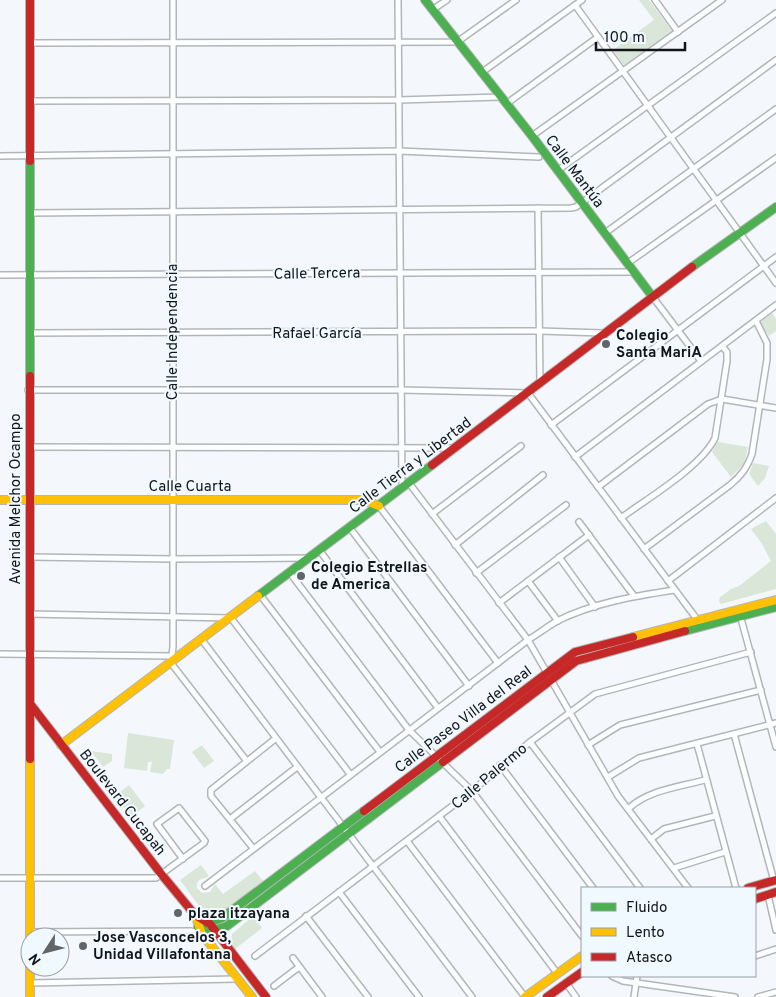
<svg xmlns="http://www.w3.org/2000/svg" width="776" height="997" viewBox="0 0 776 997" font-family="Overpass,sans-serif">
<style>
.green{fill:#d9e6d8}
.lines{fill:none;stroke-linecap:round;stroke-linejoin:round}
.street-casing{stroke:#b3b6b9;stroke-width:8}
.fast-casing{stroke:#b3b6b9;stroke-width:10}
.slow-casing{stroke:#b3b6b9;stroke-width:10}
.jam-casing{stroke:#b3b6b9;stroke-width:10}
.street{stroke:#fdfeff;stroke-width:5}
.fast{stroke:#4caf50;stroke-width:8}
.slow{stroke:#ffc107;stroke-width:8}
.jam{stroke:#c62828;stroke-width:8}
.poi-dot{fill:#626568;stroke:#f0f9ff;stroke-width:2}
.labels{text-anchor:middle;stroke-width:4;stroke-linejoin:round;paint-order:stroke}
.street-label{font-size:15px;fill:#131619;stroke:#f0f9ff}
.poi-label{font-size:15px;font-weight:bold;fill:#131619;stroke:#f0f9ff;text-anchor:start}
</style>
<rect width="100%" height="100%" fill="#f4f8fc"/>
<!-- green -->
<g class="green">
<path d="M639,0H649L672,31L624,65L613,50L654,20Z"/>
<path d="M772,313L776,319V331L769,336L760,322Z"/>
<path d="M718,442L748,447L744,464L731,477L712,452Z"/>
<path d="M753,463L769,466L765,478L758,486L749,474Z"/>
<path d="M766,521L776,534V589L721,604L719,601L720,597L731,589L739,586L771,561L762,544L751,529Z"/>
<path d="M128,733L174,740L170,769H167L163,774L150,772L152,762H148L147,771L124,768Z"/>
<path d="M202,745L214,761L204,768L192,752Z"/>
<path d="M91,751L112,754V761L103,767Z"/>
<path d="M129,785L145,806L131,817L115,796Z"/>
<path d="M201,865L209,876C204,880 196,877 197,888L202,893L210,892L215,884L223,894L255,871L263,881L226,910L213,915L199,906L180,880Z"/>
<path d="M253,916L262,928L235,949L231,942L232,934Z"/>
</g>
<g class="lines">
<!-- street casing -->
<g class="street-casing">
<g id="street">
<path d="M173,0V647L171,663L246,760"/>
<path d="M398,0L402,488"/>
<path d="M655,0L678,32"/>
<path d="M575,5L776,283"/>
<path d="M432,10L447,0"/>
<path d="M30,43L457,42L516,0"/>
<path d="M481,73L582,0"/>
<path d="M30,101L399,100L500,97"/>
<path d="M506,104L598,37"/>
<path d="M532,136L722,0"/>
<path d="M0,156L399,151L539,157"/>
<path d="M557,171L776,13"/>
<path d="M538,208L540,384"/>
<path d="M29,213L571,208L576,207L776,60"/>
<path d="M605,233L776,109"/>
<path d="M628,263L776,158"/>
<path d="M0,275L634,272"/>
<path d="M652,296L701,361"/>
<path d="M29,333L539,331L603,333"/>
<path d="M28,390H401L528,393L699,622"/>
<path d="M551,425L776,257"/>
<path d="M29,447L455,448"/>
<path d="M575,457L776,305"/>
<path d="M409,483L528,640L618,796L688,888"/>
<path d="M598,487L708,404L722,399L776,408"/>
<path d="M379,506L498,663"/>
<path d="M432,514L521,446"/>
<path d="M621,518C648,498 701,467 715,438L727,361V352L722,346"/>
<path d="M579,522L634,596"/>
<path d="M350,528L469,686"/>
<path d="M455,545L543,475"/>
<path d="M644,549L730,485C741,476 747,468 752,454L767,359V343L756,321"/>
<path d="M320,551L438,708"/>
<path d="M29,557L173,559L308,558"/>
<path d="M559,557L595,607"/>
<path d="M290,573L409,730L472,791L582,936"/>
<path d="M476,573L566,505"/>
<path d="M528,581L558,621"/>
<path d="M668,581L776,498"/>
<path d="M261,596L380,752"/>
<path d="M499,603L589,535"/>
<path d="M29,614L231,618L350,774"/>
<path d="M740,615L776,747"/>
<path d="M202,640L472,997"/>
<path d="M0,654L171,656"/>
<path d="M734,734L774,881"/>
<path d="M530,742L640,888"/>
<path d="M697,744L736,888"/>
<path d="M588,745L620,725L761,690"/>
<path d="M500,765L593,888"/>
<path d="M608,777L639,758L776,723"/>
<path d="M628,809C648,790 679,787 705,780"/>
<path d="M439,816L557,973"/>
<path d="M230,819L297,767"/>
<path d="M651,839L664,829L715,816"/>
<path d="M407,841L525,997"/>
<path d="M253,848L211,796V790L275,739"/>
<path d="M674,868L725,852"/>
<path d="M0,878H156L204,843L205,841L179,808L157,824L183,859"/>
<path d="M205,886L528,640C538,634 547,627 557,621C593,603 635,596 674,590"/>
<path d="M339,892L419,997"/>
<path d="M768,895L776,930"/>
<path d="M306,916L368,997"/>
<path d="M29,932L191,931L202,934"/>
<path d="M255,956L472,791L530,742L595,694L751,652"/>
<path d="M755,956L776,949"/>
<path d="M293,958L322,997"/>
<path d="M612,976L623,981L735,997"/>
<path d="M29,983L237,979"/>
<path d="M566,983L576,997"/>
<path d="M274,986L299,967"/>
<path d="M634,997L637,976"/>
<path d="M758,997L776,992"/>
</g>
</g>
<!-- fast casing -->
<g class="fast-casing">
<g id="fast">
<path d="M425,0L532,136L652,296"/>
<path d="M30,161V376"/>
<path d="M692,267L776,207"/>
<path d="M258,596L432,465"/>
<path d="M685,631L776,607"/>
<path d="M198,927L222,918L364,811"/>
<path d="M202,934L227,926L443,762"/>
</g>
</g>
<!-- slow casing -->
<g class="slow-casing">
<g id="slow">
<path d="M0,500H364L379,506"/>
<path d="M633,637L776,600"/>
<path d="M61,745L258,596"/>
<path d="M30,759V997"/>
<path d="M195,915L202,934L252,997"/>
<path d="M525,997L582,956"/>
</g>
</g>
<!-- jam casing -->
<g class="jam-casing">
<g id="jam">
<path d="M30,0V161"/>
<path d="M30,376V759"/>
<path d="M432,465L692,267"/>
<path d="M31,705L162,875L195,915L210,924L266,997"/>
<path d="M443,762L576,661L685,631"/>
<path d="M364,811L575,652L633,637"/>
<path d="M748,888L776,880"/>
<path d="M755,899L776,892"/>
<path d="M547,997L582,972"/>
</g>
</g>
<!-- street -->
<use href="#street" class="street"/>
<!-- fast -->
<use href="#fast" class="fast"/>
<!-- slow -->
<use href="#slow" class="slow"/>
<!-- jam -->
<use href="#jam" class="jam"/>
</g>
<!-- markers -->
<g class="poi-dot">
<circle cx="606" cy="344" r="5"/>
<circle cx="301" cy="576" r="5"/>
<circle cx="178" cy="913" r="5"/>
<circle cx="83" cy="946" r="5"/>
</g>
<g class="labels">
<!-- street labels -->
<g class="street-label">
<text transform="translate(575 171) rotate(53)" y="5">Calle Mantúa</text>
<text transform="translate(317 273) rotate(-1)" y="5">Calle Tercera</text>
<text transform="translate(172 332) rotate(-90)" y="5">Calle Independencia</text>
<text x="317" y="338">Rafael García</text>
<text transform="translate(410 465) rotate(-37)" y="5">Calle Tierra y Libertad</text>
<text x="190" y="491">Calle Cuarta</text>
<text transform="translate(15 499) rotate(-90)" y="5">Avenida Melchor Ocampo</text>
<text transform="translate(463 719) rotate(-37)" y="5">Calle Paseo Villa del Real</text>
<text transform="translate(489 776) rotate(-40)" y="5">Calle Palermo</text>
<text transform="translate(123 802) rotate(52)" y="5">Boulevard Cucapah</text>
</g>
<!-- poi labels -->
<g class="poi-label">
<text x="616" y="340">Colegio<tspan x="616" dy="17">Santa MariA</tspan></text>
<text x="311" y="572">Colegio Estrellas<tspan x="311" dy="17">de America</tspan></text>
<text x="188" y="918">plaza itzayana</text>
<text x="93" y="942">Jose Vasconcelos 3,<tspan x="93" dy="17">Unidad Villafontana</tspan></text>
</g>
</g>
<!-- legend -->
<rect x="581" y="887" width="175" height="90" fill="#f0f9ff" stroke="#989ea3"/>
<rect x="591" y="903" width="25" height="8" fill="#4caf50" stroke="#989ea3"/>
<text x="626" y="912" font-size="15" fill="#131619">Fluido</text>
<rect x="591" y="928" width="25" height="8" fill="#ffc107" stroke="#989ea3"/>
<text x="626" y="937" font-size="15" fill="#131619">Lento</text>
<rect x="591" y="953" width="25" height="8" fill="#c62828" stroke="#989ea3"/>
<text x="626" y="962" font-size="15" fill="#131619">Atasco</text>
<!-- north arrow -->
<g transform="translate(45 952) rotate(234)"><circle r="24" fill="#f0f9ff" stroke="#989ea3"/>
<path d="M0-4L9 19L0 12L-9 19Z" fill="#626568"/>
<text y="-8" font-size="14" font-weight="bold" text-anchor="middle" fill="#131619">N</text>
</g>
<!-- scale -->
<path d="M596 42v8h89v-8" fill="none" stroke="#131619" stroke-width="2.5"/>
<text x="604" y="42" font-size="15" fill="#131619" stroke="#f0f9ff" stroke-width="4" paint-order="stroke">100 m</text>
</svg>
